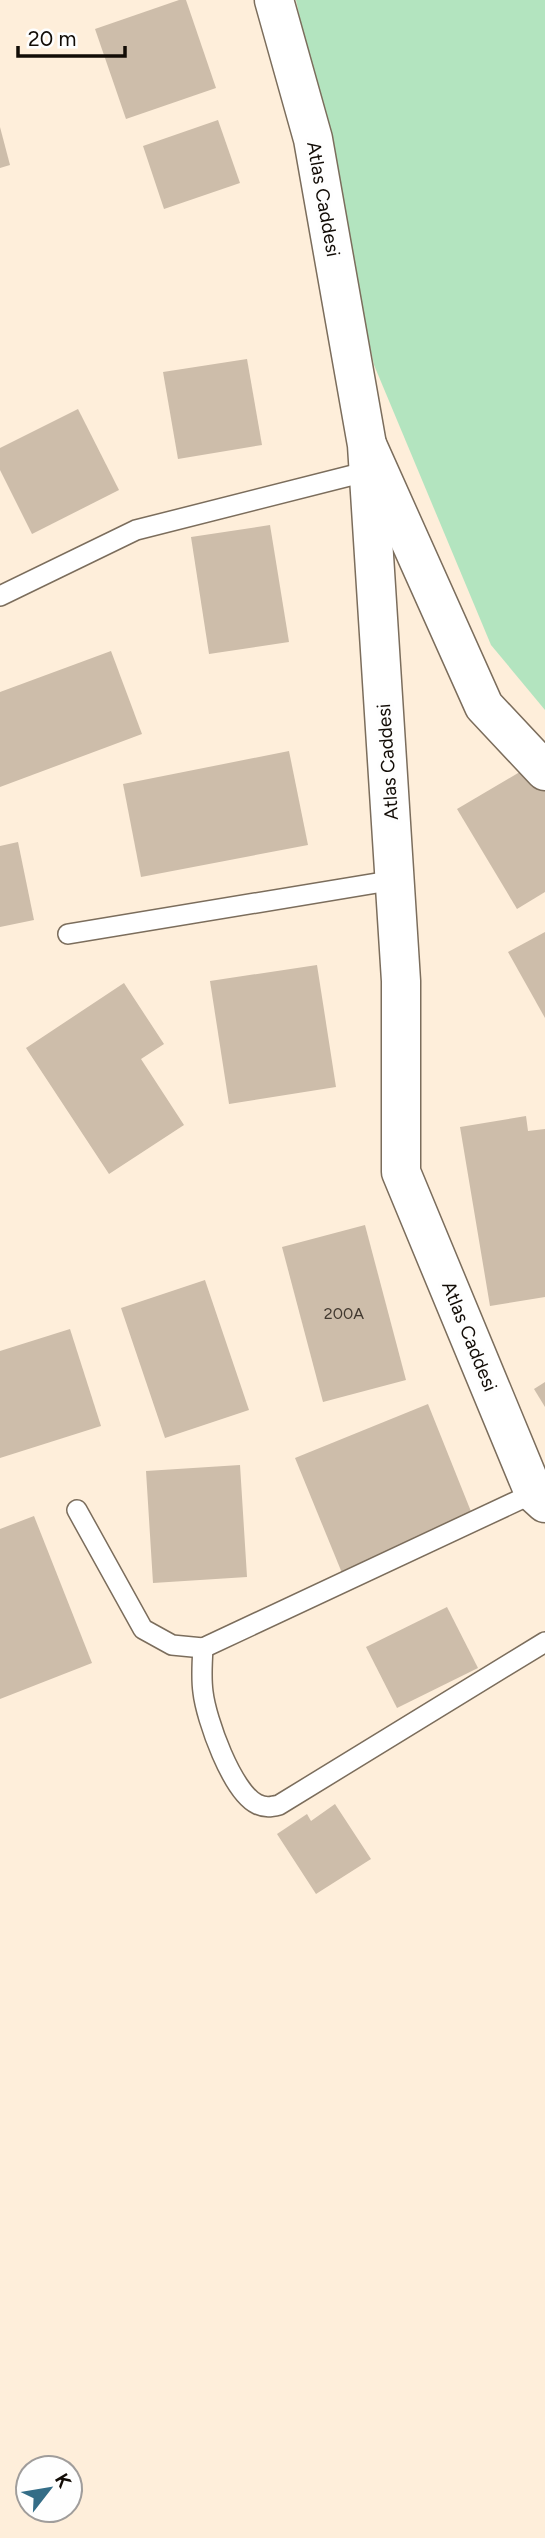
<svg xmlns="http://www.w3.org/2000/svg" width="545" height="2538" viewBox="0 0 545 2538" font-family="Figtree,sans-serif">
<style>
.green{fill:#b3e4bf}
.building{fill:#cdbdaa}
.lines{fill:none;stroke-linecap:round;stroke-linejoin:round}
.lane-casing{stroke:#7b6d5c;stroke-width:22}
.street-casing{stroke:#7b6d5c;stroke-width:41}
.secondary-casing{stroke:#7b6d5c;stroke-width:41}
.lane{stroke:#fff;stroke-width:19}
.street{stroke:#fff;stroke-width:38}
.secondary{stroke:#fff;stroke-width:38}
.labels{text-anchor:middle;stroke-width:7;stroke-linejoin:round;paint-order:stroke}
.number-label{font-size:16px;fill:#41382f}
.street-label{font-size:19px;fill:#120c06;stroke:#fefefe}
</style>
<rect width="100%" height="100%" fill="#feeeda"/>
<!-- green -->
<path class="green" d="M296,0H545V710L491,645L374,365Z"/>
<!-- building -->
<g class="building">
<path d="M179,0H186L216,88L126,119L95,29Z"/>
<path d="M218,120L240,183L164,209L143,146Z"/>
<path d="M0,127L10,165L0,168Z"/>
<path d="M247,359L262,445L178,459L163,372Z"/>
<path d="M78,409L119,490L32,534L0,470V448Z"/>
<path d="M270,525L289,642L209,654L191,537Z"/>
<path d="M111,651L142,734L0,787V692Z"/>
<path d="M289,751L308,845L141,877L123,784Z"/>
<path d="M535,763L545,780V892L517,909L457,809Z"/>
<path d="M18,842L34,920L0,927V846Z"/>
<path d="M545,932V1018L508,952Z"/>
<path d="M317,965L336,1087L229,1104L210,981Z"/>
<path d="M124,983L164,1044L141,1059L184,1125L109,1174L26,1048Z"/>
<path d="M526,1116L528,1131L545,1129V1297L490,1306L460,1127Z"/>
<path d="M365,1225L406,1380L323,1402L282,1247Z"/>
<path d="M205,1280L249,1410L165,1438L121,1308Z"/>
<path d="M70,1329L101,1426L0,1458V1351Z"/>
<path d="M545,1382V1407L534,1389Z"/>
<path d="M428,1404L474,1519L342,1573L295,1458Z"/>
<path d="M240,1465L247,1577L153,1583L146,1471Z"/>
<path d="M34,1516L92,1663L0,1699V1529Z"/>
<path d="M447,1607L478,1668L397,1708L366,1647Z"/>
<path d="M335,1804L371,1859L316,1894L277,1834L307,1814L311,1821Z"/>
</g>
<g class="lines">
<!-- lane casing -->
<g class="lane-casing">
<g id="lane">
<path d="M0,596L136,530L369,471"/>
<path d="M68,934L395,880"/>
<path d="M77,1510L143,1629L172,1645L203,1648L534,1493"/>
<path d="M203,1648C202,1663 201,1678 203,1692C206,1719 232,1792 257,1804C265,1808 271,1807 279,1805L545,1642"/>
</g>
</g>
<!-- street casing -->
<g class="street-casing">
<path id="street" d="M368,447L484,706L545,771"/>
</g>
<!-- secondary casing -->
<g class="secondary-casing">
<path id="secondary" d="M274,0L313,139L367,445L401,981V1172L534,1493L545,1503"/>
</g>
<!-- lane -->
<use href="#lane" class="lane"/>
<!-- street -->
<use href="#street" class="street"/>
<!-- secondary -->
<use href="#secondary" class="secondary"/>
</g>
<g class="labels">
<!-- number labels -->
<g class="number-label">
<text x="344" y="1319">200A</text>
</g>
<!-- street labels -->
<g class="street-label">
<text transform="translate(324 199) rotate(80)" y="7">Atlas Caddesi</text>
<text transform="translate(387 762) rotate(-94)" y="7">Atlas Caddesi</text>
<text transform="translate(470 1336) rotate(68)" y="7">Atlas Caddesi</text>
</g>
</g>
<!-- north arrow -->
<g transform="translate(49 2489) rotate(59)"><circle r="33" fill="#fefefe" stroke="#a09d9b" stroke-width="2"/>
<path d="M0-5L12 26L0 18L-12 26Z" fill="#346d87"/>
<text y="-10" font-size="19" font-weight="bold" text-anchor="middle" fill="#120c06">K</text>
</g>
<!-- scale -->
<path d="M18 46v10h107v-10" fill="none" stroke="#120c06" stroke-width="3.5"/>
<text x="28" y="46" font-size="21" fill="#120c06" stroke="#fefefe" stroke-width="5" paint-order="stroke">20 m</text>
</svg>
